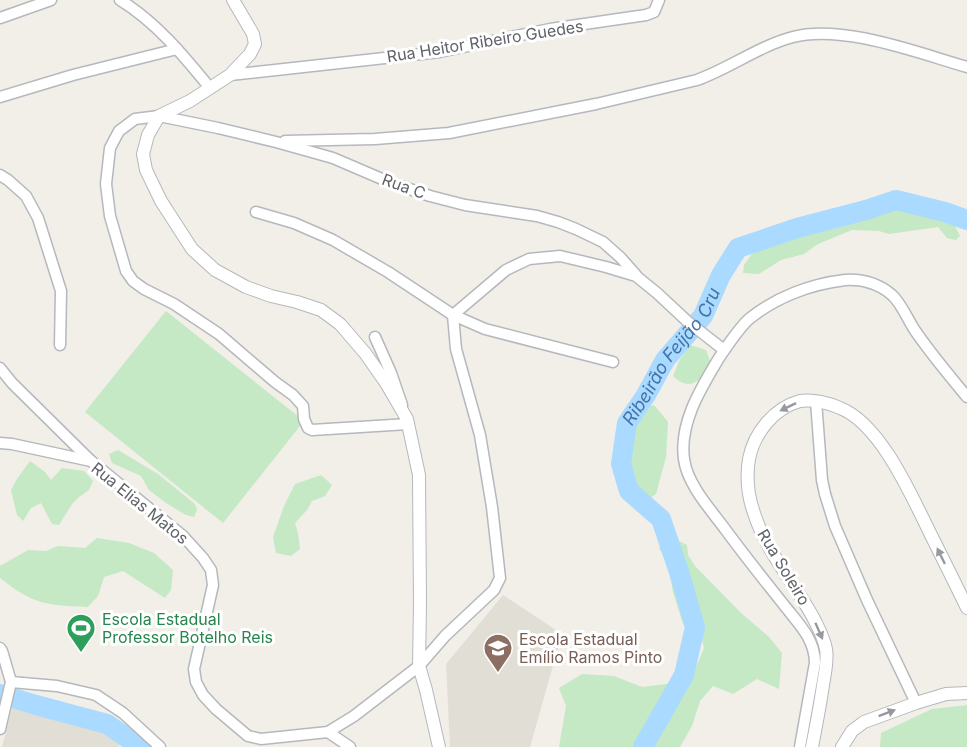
<svg xmlns="http://www.w3.org/2000/svg" width="967" height="747" viewBox="0 0 967 747" font-family="Inter,sans-serif">
<style>
.education{fill:#e1ded6}
.green{fill:#c5e8c5}
.lines{fill:none;stroke-linecap:round;stroke-linejoin:round}
.river{stroke:#aadaff;stroke-width:20}
.minor-casing{stroke:#b5b8bc;stroke-width:13}
.tertiary-casing{stroke:#b5b8bc;stroke-width:14}
.minor{stroke:#fff;stroke-width:10}
.tertiary{stroke:#fff;stroke-width:12}
.oneway{fill:#979a9d}
.labels{text-anchor:middle;stroke-width:6;stroke-linejoin:round;paint-order:stroke}
.street-label{font-size:16px;fill:#5f6368;stroke:#fff}
.leisure-label{font-size:16px;fill:#27864d;stroke:#fff;text-anchor:start}
.education-label{font-size:16px;fill:#785e54;stroke:#fff;text-anchor:start}
.water-label{font-size:18px;font-style:italic;fill:#4174aa;stroke:#fff}
</style>
<rect width="100%" height="100%" fill="#f1efe8"/>
<!-- education -->
<g class="education">
<path d="M503,595L562,634L530,747H450L446,664Z"/>
<path d="M12,708L101,732L119,744V747H2Z"/>
</g>
<!-- green -->
<g class="green">
<path d="M895,207H909L954,224L960,236L956,240L947,238L938,227L889,234L879,231L852,230L818,244L804,254L781,260L759,274L743,273L744,265L757,247L786,237Z"/>
<path d="M166,311L304,421L223,523L85,412Z"/>
<path d="M690,345L706,350L711,364C701,380 691,393 673,376L680,359Z"/>
<path d="M654,405L668,422L666,457L656,494L638,507L622,497L617,483L626,459L631,438L636,422L643,409Z"/>
<path d="M118,450L158,474L195,504L197,510L194,517L186,515L166,503L149,490L141,476L112,463L109,454Z"/>
<path d="M30,461L45,472L51,480L62,468L84,471L93,481L89,490L79,497L72,504L59,525L52,524L41,503L31,508L23,521L17,515L11,490L17,479Z"/>
<path d="M321,475L332,485L325,496L312,501L307,510L295,523L298,533L300,549L291,556L276,553L273,537L284,506L295,484Z"/>
<path d="M97,538L129,543L154,553L173,570L171,590L165,598L123,571L104,577L98,596L88,607C66,606 42,606 23,594C15,590 7,583 0,578V566L28,550L46,551L58,546L85,548Z"/>
<path d="M673,538L687,545L688,555L695,566L740,612L769,637L782,653L779,689L757,679L733,694L713,686L700,701L692,726L680,747H559L566,706L559,688L582,674L614,676L642,687L690,681L704,648L702,640L683,624L673,592L668,564L659,548Z"/>
<path d="M967,705V747H880L881,733L932,709Z"/>
</g>
<g class="lines">
<!-- river -->
<g class="river">
<path d="M0,694L36,705L107,724L140,747"/>
<path id="s1" d="M643,747L684,675L695,627L680,575L661,519L629,491L621,464L627,423L646,395L665,360L703,316L721,275L738,248L797,228L866,210L896,200L945,212L967,220"/>
</g>
<!-- minor casing -->
<g class="minor-casing">
<g id="minor">
<path d="M120,0C156,22 184,56 210,88"/>
<path d="M0,18L51,0"/>
<path d="M230,75L439,52L550,29L646,15L654,12L659,0"/>
<path d="M0,97L73,75L177,49"/>
<path d="M285,141L375,139L449,133L596,104L697,80C730,68 759,46 793,37C843,24 918,53 967,67"/>
<path d="M0,175L8,180L26,196L38,218L61,291L60,345"/>
<path d="M256,212L294,223L333,240L388,272L453,315L485,329L613,362"/>
<path d="M375,337L391,373L402,405"/>
<path d="M0,368L12,383L91,461"/>
<path d="M816,401L822,480L825,494L835,526L867,600L916,703"/>
<path d="M408,424L312,430L308,428L304,419L303,406L293,395L275,382L219,334L174,304L144,289L133,281L126,271L110,216L106,184L110,148L119,131L135,119L159,116L218,128L276,142L333,158L389,182L430,196L465,205L537,216L558,222L576,229L603,242L620,257L636,275"/>
<path d="M0,443L12,444L91,461L183,536L203,558L211,570L213,585L194,669L196,682L203,695L216,709L248,736L261,739L328,732L354,716L419,666L445,636L494,590L500,578L492,507L480,435L456,349L453,315L506,270L529,259L560,256L606,267L636,276L657,293L687,321L724,350"/>
<path d="M0,648L2,651L11,682L0,729"/>
<path d="M11,682L57,686L96,695L123,713L160,747"/>
<path d="M328,732L350,747"/>
<path d="M800,747L815,663C815,639 798,623 784,605C764,580 744,555 725,529C711,510 687,484 684,459C679,423 701,388 719,358C727,346 739,328 749,319C776,297 811,284 845,280C862,279 879,284 892,295C901,303 907,318 914,329C930,353 949,375 967,397"/>
</g>
</g>
<!-- tertiary casing -->
<g class="tertiary-casing">
<g id="tertiary">
<path d="M233,0L253,34L255,44L250,54L230,75L190,101L159,116L148,135L143,154L146,170L161,201L192,249L215,270L246,287L271,296L297,302L321,310L340,324L365,353L386,383L407,419L419,475L420,603L419,666L426,690L439,747"/>
<path d="M812,747C816,726 820,706 823,685C825,673 828,660 826,649C824,638 819,629 814,619C795,583 766,552 754,513C748,496 746,477 749,459C754,433 774,408 800,401C813,399 829,403 840,408C881,424 912,497 931,535C943,559 955,583 967,608"/>
<path d="M842,747L852,731L864,722L916,703L946,694L967,693"/>
</g>
</g>
<!-- minor -->
<use href="#minor" class="minor"/>
<!-- tertiary -->
<use href="#tertiary" class="tertiary"/>
</g>
<!-- one-way arrows -->
<defs><path id="oneway-solid" d="M-6-.8H1V-3.2L6.5 0L1 3.2V.8H-6Z" transform="scale(1.5)"/></defs>
<g class="oneway">
<use href="#oneway-solid" transform="translate(788 407) rotate(154)"/>
<use href="#oneway-solid" transform="translate(941 556) rotate(-116)"/>
<use href="#oneway-solid" transform="translate(819 631) rotate(66)"/>
<use href="#oneway-solid" transform="translate(887 713) rotate(-21)"/>
</g>
<!-- icons -->
<defs>
<g id="stadium-pin" transform="scale(1.5)"><path d="M0 17L-7.5 6A9.5 9.5 0 1 1 7.5 6Z" fill="#2e9e5b" stroke="#fff"/><path d="M0-5a6.5 5 0 1 0 0 10a6.5 5 0 1 0 0-10ZM-3.5-1.8h7v3.6h-7Z" fill="#fff"/></g>
<g id="school-pin" transform="scale(1.5)"><path d="M0 17L-7.5 6A9.5 9.5 0 1 1 7.5 6Z" fill="#8d6e63" stroke="#fff"/><path d="M0-5L7-2L0 1L-7-2ZM-4 1L0 2.5L4 1V4Q0 6-4 4Z" fill="#fff"/></g>
</defs>
<g fill-rule="evenodd">
<use href="#stadium-pin" x="81" y="628"/>
<use href="#school-pin" x="498" y="648"/>
</g>
<g class="labels">
<!-- street labels -->
<g class="street-label">
<text transform="translate(485 41) rotate(-9)" y="6">Rua Heitor Ribeiro Guedes</text>
<text transform="translate(404 186) rotate(20)" y="6">Rua C</text>
<text transform="translate(140 503) rotate(39)" y="6">Rua Elias Matos</text>
<text transform="translate(784 567) rotate(59)" y="6">Rua Soleiro</text>
</g>
<!-- leisure labels -->
<g class="leisure-label">
<text x="102" y="625">Escola Estadual<tspan x="102" dy="18">Professor Botelho Reis</tspan></text>
</g>
<!-- education labels -->
<g class="education-label">
<text x="519" y="645">Escola Estadual<tspan x="519" dy="18">Emílio Ramos Pinto</tspan></text>
</g>
<!-- water labels -->
<g class="water-label">
<text dy="6" stroke="none"><textPath href="#s1" startOffset="438">Ribeirão Feijão Cru</textPath></text>
</g>
</g>
</svg>
